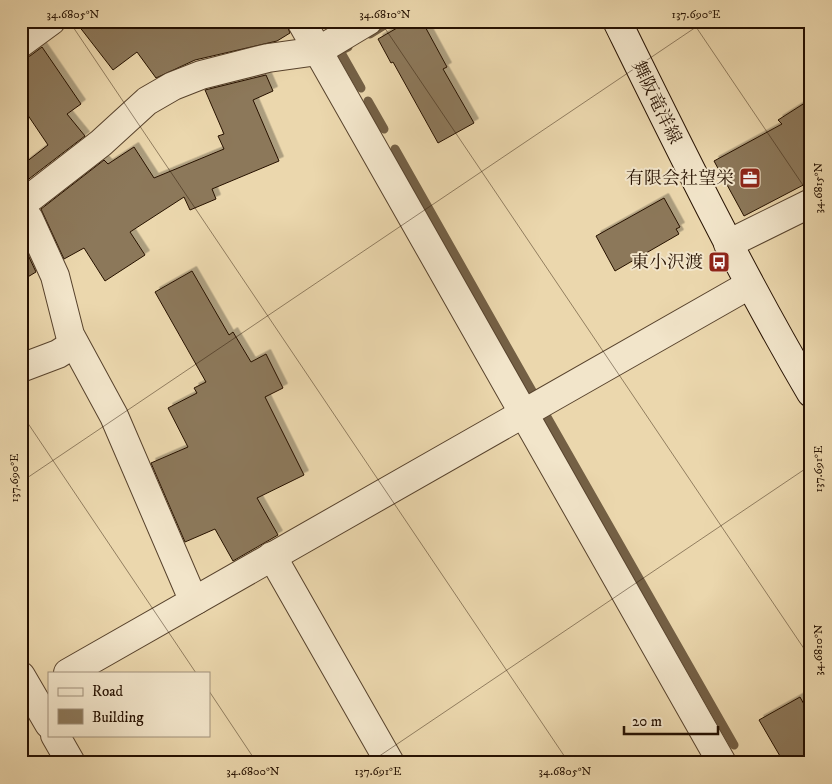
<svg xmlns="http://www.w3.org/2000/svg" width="832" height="784" viewBox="0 0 832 784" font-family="'IM FELL DW Pica','Noto Serif JP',serif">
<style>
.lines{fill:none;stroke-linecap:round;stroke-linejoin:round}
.stream{stroke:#746045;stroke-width:9}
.building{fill:#8c785a;stroke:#261101;filter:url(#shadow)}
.street-casing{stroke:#57422c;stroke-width:30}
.secondary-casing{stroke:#261101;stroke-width:30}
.street{stroke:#f2e5ca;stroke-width:28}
.secondary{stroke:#f2e5ca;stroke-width:28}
.ticks{fill:none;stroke:#261101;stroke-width:1;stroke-opacity:0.45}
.labels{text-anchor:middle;stroke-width:4;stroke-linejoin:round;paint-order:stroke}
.street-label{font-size:18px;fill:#261101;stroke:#f2e5ca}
.poi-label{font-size:18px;fill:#261101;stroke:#f2e5ca;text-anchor:end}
.neatline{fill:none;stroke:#261101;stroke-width:2}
.ticks-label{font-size:12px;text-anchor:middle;fill:#261101}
</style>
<defs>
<filter id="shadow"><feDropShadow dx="4.5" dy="-4.5" stdDeviation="0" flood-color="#0004"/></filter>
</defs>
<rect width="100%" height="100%" fill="#ebd7ad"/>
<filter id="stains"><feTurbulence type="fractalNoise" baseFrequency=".004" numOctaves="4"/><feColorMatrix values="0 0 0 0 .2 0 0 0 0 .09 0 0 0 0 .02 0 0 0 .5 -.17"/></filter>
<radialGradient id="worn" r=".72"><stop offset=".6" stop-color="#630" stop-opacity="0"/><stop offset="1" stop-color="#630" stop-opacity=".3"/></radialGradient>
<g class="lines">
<!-- stream -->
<g class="stream">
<path d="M370,34L391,21"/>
<path d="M348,47L340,51L361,88"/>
<path d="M368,101L384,129"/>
<path d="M395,149L536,398"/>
<path d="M543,410L734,745"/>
<path d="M21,713L27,709"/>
</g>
</g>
<!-- building -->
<g class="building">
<path d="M75,21H285L290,33L277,41L195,60L156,78L137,52L113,70Z"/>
<path d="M409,21H422L447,67L443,69L474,123L438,143L393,62L391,63L378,39Z"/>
<path d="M42,47L81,104L67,114L85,136L21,185V166L48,145L21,105V58L30,56Z"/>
<path d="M266,75L273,91L253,100L279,161L212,189L216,199L190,210L184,197L130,232L145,255L105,281L84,248L64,259L41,209L104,160L108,164L134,147L154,178L224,149L218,136L224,134L205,90Z"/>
<path d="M811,99V181L744,216L714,161L782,124L778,120Z"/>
<path d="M664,198L680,227L676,229L679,234L615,271L596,236Z"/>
<path d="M21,240L36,272L21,281Z"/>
<path d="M192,271L229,335L233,332L251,362L266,354L283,388L265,397L304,475L257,498L278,535L233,561L215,529L185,542L151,463L188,447L168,408L197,393L194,388L206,382L155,292Z"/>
<path d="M800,697L811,717V763H784L759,720Z"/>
</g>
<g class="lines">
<!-- street casing -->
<g class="street-casing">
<g id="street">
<path d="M301,21L722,763"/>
<path d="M21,43L51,21"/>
<path d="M21,205L101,143L147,101L173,86L201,75L268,58L318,51L368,21"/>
<path d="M21,208L29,219L55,276L70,335L114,416L188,588L196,600"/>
<path d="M728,244L811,203"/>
<path d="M21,368L58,354L74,344"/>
<path d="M272,556L390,763"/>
<path d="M68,673L749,285"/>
<path d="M21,676L49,724"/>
<path d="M55,735L71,763"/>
</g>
</g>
<!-- secondary casing -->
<g class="secondary-casing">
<path id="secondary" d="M617,21C679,147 740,272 811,393"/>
</g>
<!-- street -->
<use href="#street" class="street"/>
<!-- secondary -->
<use href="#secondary" class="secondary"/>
</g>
<!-- ticks -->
<path class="ticks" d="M69,21L569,763M380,21L811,659M692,21L811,197M21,413L196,673M21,482L705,21M209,691L257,763M369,763L811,465"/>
<!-- icons -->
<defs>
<g id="office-square" transform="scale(1.125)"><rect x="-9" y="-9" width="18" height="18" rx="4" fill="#8f2418" stroke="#f2e5ca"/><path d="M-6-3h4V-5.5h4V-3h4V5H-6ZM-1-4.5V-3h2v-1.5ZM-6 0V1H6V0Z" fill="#fff"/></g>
<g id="bus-square" transform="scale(1.125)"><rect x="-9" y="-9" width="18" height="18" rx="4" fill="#8f2418" stroke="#f2e5ca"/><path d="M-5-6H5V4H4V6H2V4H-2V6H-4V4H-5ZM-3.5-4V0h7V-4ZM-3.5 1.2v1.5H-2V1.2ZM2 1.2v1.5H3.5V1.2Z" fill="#fff"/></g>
</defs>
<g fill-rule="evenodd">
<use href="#office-square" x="750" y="178"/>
<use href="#bus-square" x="719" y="262"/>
</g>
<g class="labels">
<!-- street labels -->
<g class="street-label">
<text transform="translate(657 102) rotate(64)" y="6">舞阪竜洋線</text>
</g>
<!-- poi labels -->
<g class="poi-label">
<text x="734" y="184">有限会社望栄</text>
<text x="703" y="268">東小沢渡</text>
</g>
</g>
<!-- margin -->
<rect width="832" height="784" fill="none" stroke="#ebd7ad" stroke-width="55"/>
<!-- legend -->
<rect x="48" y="672" width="162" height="65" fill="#f2e5ca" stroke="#a0907a"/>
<rect x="58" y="688" width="25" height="8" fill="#f2e5ca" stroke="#a0907a"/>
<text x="92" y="696" font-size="15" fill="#261101">Road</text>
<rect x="58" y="709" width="25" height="15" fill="#8c785a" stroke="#a0907a"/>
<text x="92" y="722" font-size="15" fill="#261101">Building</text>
<!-- scale -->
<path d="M624 726v8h94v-8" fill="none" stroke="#261101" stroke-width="2.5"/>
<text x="632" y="726" font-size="15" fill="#261101" stroke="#f2e5ca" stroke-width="4" paint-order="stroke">20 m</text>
<rect x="28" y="28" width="776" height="728" class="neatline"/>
<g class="ticks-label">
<text x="73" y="18">34.6805°N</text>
<text x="385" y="18">34.6810°N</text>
<text x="696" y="18">137.690°E</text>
<text transform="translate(818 188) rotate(-90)" y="4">34.6815°N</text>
<text transform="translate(818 469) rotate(-90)" y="4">137.691°E</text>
<text transform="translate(14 478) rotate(-90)" y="4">137.690°E</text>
<text transform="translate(818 650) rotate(-90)" y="4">34.6810°N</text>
<text x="253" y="775">34.6800°N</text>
<text x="378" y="775">137.691°E</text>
<text x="565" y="775">34.6805°N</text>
</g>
<rect width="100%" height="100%" filter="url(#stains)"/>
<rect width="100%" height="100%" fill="url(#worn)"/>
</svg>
